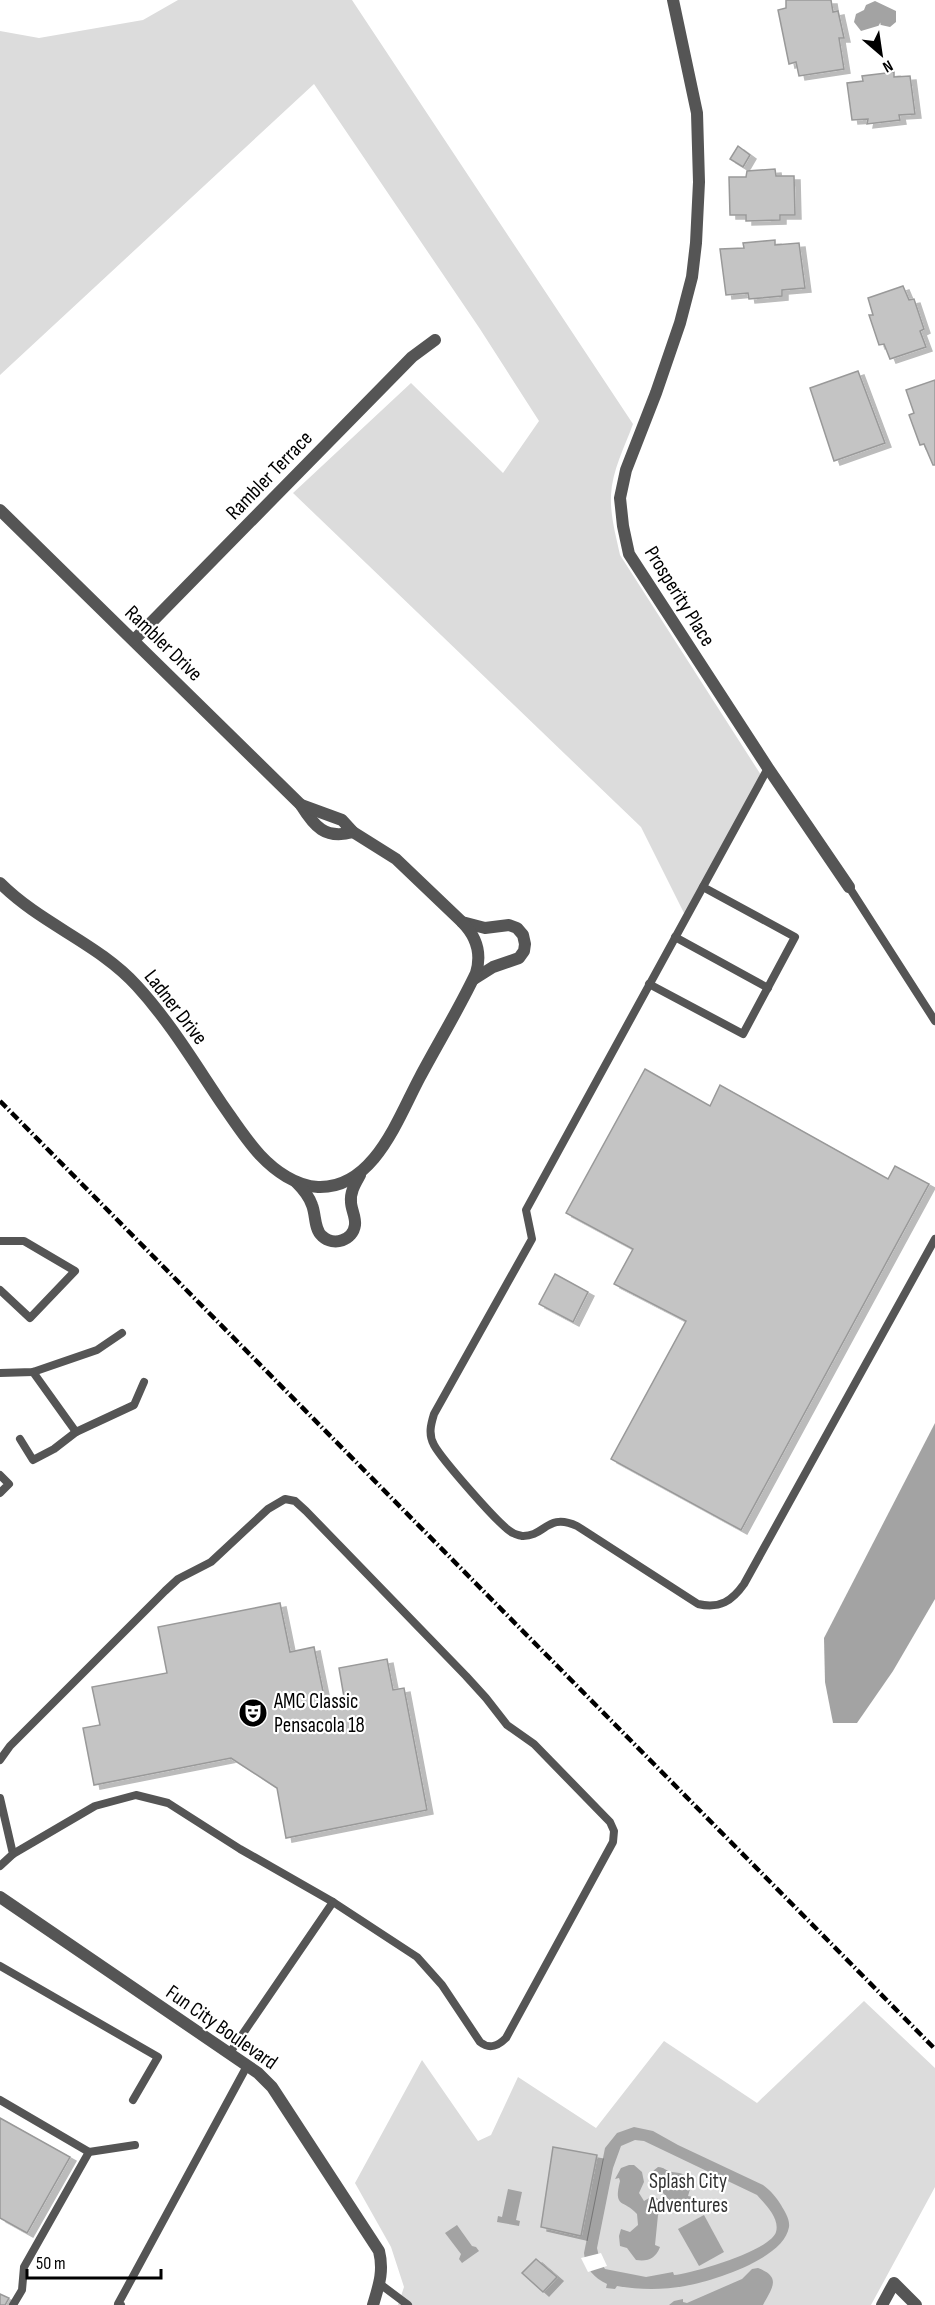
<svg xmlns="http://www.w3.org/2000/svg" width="935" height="2305" viewBox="0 0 935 2305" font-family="'Sofia Sans Condensed',sans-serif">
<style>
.green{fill:#dcdcdc}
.water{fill:#a3a3a3;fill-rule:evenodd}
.pier{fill:#fff}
.building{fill:#c4c4c4;stroke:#999;stroke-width:1.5;filter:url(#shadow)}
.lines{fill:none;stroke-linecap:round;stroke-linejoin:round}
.lane{stroke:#555;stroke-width:8}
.street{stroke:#555;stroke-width:12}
.rail{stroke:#000;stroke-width:4.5;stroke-dasharray:9 3 1.5 3;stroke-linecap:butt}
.labels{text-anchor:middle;stroke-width:4.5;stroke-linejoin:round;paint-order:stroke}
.street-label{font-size:21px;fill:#000;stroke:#fff}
.poi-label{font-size:21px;fill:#000;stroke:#fff;text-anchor:start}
.park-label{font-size:21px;fill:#333;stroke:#fff}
</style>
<defs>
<filter id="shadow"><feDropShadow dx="6" dy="4" stdDeviation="0" flood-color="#0004"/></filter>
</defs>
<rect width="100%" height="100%" fill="#fff"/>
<!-- green -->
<g class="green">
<path d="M178,0H352L633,424C625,446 612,471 611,495C610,515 616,536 620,555L761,775L687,919L641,827L293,493L411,383L503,473L539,421L480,329L314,84L0,375V31L39,38L143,20Z"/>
<path d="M864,2001L935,2068V2187L871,2305H398L404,2287L391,2247L355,2183L422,2060L478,2141L491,2135L518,2077L596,2128L664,2041L757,2103Z"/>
</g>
<!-- water -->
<g class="water">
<path d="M875,1L896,11V22L890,27L881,25L861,31L854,22L856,14L864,10L866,5Z"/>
<path d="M935,1423V1599L893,1671L857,1723H833L825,1682L824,1638Z"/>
<path d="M634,2127L653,2131L678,2145L763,2185C771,2191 776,2197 781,2205C785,2212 790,2219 789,2227C784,2259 713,2281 685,2286C663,2290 640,2290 617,2286L615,2289L606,2288L607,2284C594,2278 585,2268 584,2253L605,2148L617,2133ZM635,2140L644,2141L757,2195C765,2204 780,2218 776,2232C770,2251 693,2273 674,2275L673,2272L646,2277L605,2269L600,2261L597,2248L613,2168L621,2146Z"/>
<path d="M629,2165H634L642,2172L644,2182L639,2193L644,2201L651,2197L657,2198L662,2205L658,2215L655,2245L660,2247C656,2258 648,2262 636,2260L627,2248L620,2246L619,2236L621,2229L630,2232L638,2225L637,2214C624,2199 613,2209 620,2181L619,2178L615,2179L621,2168Z"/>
<path d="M658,2167C664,2167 666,2171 672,2172C683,2173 687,2174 691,2186L688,2196L693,2197C686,2205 678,2208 667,2204L670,2201C663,2194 658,2186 652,2178L653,2171Z"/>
<path d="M508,2189L522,2192L516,2220L520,2221L519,2226L497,2222L498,2216L502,2217Z"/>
<path d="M704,2215L724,2252L699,2266L678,2229Z"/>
<path d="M457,2225L472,2246L476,2247L479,2251L462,2263L459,2259L461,2254L445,2233Z"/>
<path d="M758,2268C782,2277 772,2288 763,2305H669L674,2301L683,2299V2302L687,2303L742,2279L752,2269Z"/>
</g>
<!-- pier -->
<path class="pier" d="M601,2253L607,2266L588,2272L581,2258Z"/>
<!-- building -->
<g class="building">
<path d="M786,0H831L833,12L838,11L844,38H839L844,69L799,76L796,62L789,64L778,10L786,8Z"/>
<path d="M894,72V77L910,76L915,114L899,115L900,120L867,124L868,119L852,120L847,83L863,81L862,76Z"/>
<path d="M738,146L750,155L743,167L730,159Z"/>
<path d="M775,169L776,176H794L795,215H780V220L746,221V215H730L729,177H746L747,171Z"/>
<path d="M775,240V245L799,243L805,288L782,290V296L749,299L748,293L726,295L720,249L744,248L743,243Z"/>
<path d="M903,286L909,300L914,299L924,329L920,331L926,347L890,359L884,344L879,345L869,315H873L868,298Z"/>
<path d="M858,371L885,443L834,461L810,388Z"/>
<path d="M935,380V465H933L924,444L920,445L909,415L914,413L906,390Z"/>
<path d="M645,1069L710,1106L720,1085L888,1179L895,1166L929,1184L741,1530L611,1459L686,1321L614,1284L633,1249L566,1213Z"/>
<path d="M555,1274L588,1292L573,1322L539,1304Z"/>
<path d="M280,1603L290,1652L314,1647L325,1701L344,1697L339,1668L387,1659L393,1690L404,1688L427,1810L286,1838L277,1788L231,1758L94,1785L83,1728L100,1725L92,1687L167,1673L158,1627Z"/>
<path d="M0,2118L70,2157L27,2233L0,2218Z"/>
<path d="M553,2147L597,2155L581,2236L541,2227Z"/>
<path d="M536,2259L557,2277L543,2292L522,2273Z"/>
<path d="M0,2294L9,2298L5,2305H0Z"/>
</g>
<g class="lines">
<!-- lane -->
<g class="lane">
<path d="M768,768L526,1210L532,1239L434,1414C431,1424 428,1434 434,1445C441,1458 501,1528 513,1533C516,1535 519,1535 522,1536C545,1537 547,1512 577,1526L698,1604C720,1609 732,1601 744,1584L935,1239"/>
<path d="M849,887L935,1021"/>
<path d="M675,937L768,988"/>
<path d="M649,984L743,1034L795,937L703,887"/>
<path d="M0,1241H24L75,1271L30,1318L0,1290"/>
<path d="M33,1372L76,1432L134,1405L144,1382"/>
<path d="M0,1373L33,1372L97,1350L122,1333"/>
<path d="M20,1439L33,1460L54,1449L76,1432"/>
<path d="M0,1475L9,1484L0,1493"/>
<path d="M0,1760L10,1746L165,1591L178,1579L211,1562L268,1509L285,1499L295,1501L306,1511L466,1676L486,1698L507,1725L534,1744L610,1822L614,1831L613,1842L506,2038C498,2046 490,2050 480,2042L442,1985L417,1957L333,1902L229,2054"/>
<path d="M0,1798L13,1854L0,1866"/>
<path d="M13,1854L95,1806L136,1795L168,1803L240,1849L333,1902"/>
<path d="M0,1966L158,2057L133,2100"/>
<path d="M0,2100L89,2152"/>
<path d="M380,2284L408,2305"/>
<path d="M13,2305L22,2290L24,2267L89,2152L135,2145"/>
<path d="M121,2305L118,2304L247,2066"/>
</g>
<!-- street -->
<g class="street">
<path d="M673,0L697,113L699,182L696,243L692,277L680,323L656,393L626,470L620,498L623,526L629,554L768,768L849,887"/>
<path d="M0,510L301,805C314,826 325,840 353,832"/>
<path d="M134,640L412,357L435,340"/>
<path d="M301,805L342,820L353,832L396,859L462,922L485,928L509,925L517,928L523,935L525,944L524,951L519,958L493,967L474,979"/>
<path d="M0,883C42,925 98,943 137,986C170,1022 195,1064 222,1104C234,1121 246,1140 260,1155C275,1171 296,1186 318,1187C374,1189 398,1118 420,1077C438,1043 459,1009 476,973C482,953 476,936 462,922"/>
<path d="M296,1182C303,1189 309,1196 312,1205C316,1215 314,1229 322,1236C334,1247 353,1240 355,1225C356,1217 351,1209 351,1202C350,1192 355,1184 360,1175"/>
<path d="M0,1897L258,2073L272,2087L379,2251C384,2271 379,2285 373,2305"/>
<path d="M882,2305L894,2283L916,2305"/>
</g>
<!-- rail -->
<path class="rail" d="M0,1101L935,2049"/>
</g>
<!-- icons -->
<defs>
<g id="theatre-disc" transform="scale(1.5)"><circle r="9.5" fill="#000" stroke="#fff"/><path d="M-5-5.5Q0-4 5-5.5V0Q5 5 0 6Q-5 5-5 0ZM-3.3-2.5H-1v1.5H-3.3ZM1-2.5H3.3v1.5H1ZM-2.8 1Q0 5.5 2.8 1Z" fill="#fff"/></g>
</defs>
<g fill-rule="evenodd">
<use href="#theatre-disc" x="253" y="1713"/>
</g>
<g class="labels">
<!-- street labels -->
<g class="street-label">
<text transform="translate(269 475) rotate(-46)" y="7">Rambler Terrace</text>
<text transform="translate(680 596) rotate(58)" y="7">Prosperity Place</text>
<text transform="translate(164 643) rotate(44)" y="7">Rambler Drive</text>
<text transform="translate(176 1007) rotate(52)" y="7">Ladner Drive</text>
<text transform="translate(222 2027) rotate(35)" y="7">Fun City Boulevard</text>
</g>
<!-- poi labels -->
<g class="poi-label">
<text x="274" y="1708">AMC Classic<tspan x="274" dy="24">Pensacola 18</tspan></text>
</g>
<!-- park labels -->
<g class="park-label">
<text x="688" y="2188">Splash City<tspan x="688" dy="24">Adventures</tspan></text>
</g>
</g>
<!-- north arrow -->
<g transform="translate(881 54) rotate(151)" stroke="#ffffff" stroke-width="4.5" paint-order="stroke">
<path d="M0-4.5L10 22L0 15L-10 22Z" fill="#000000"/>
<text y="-9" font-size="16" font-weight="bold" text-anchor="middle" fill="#000000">N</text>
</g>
<!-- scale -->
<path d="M27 2269v9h134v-9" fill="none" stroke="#000000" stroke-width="3"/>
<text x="36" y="2269" font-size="18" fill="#000000" stroke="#ffffff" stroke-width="4.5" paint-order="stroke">50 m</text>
</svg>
